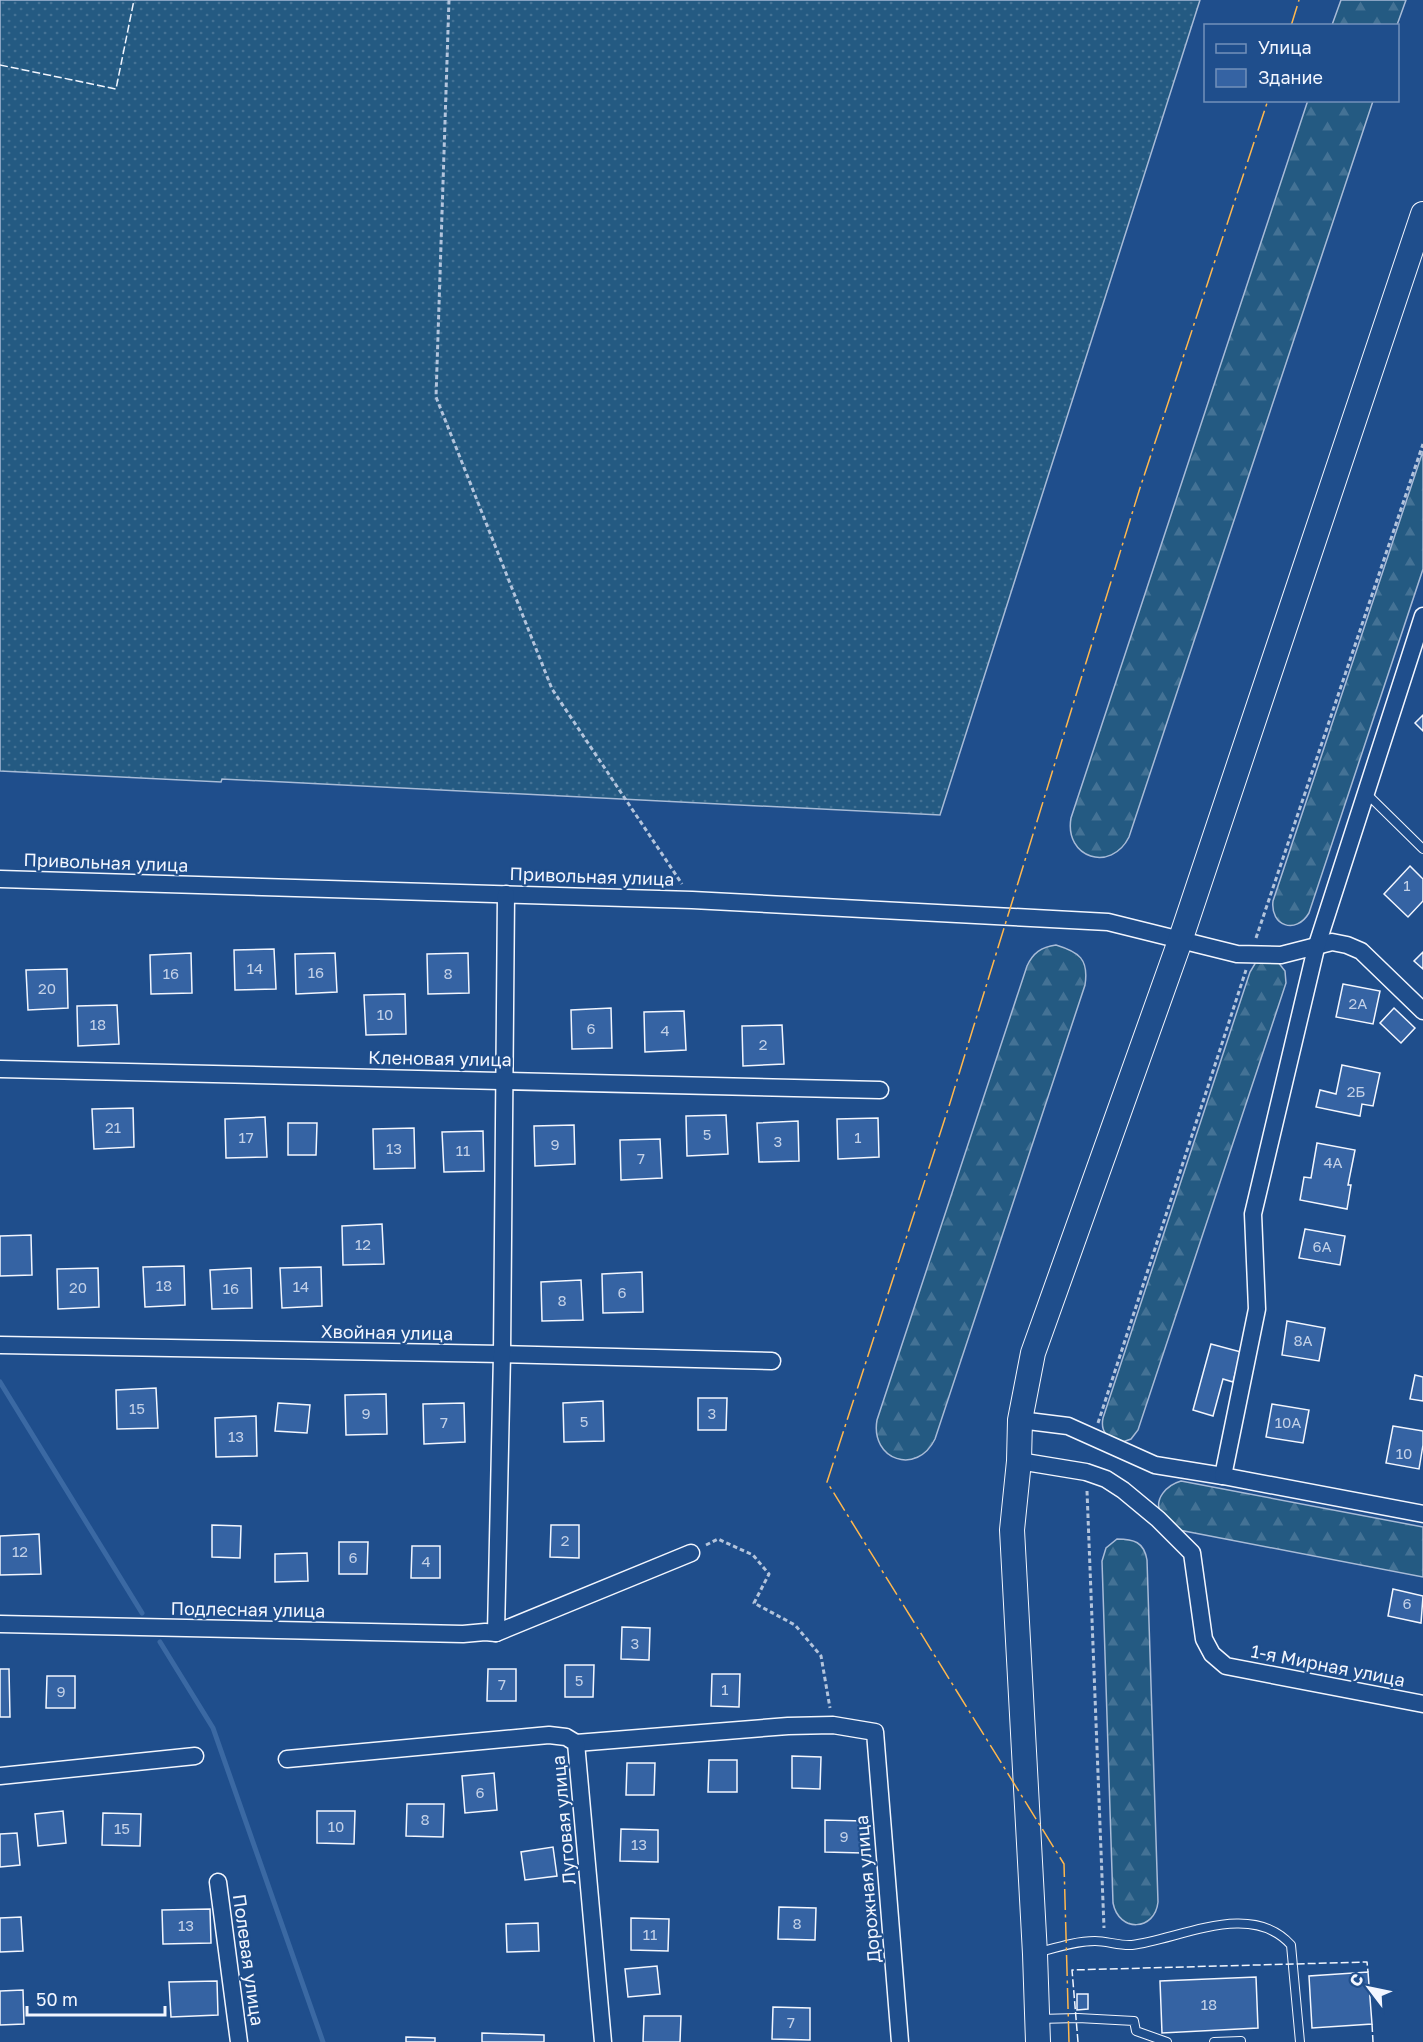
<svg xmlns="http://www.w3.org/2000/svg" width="1423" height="2042" viewBox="0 0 1423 2042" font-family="'Golos Text',sans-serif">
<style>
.grass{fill:url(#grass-dots);stroke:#a8bbd7;stroke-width:1.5}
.forest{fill:url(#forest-firs);stroke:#a8bbd7;stroke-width:1.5}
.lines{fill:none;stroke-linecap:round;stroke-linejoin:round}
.stream{stroke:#3b69a3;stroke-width:5}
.building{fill:#3563a3;stroke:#f2f6ff;stroke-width:1.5}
.lane-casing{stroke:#f2f6ff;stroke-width:10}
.street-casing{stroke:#f2f6ff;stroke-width:19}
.secondary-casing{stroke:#f2f6ff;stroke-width:26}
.path{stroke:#b3c4dc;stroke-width:3;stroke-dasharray:4.5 3;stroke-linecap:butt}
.lane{stroke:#1f4e8c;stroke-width:8}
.street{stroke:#1f4e8c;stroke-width:16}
.secondary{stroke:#1f4e8c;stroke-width:24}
.fence{stroke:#f2f6ff;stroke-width:1.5;stroke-dasharray:8 3;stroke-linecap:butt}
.power{stroke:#ffb74d;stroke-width:1.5;stroke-dasharray:21 4.5 3 4.5;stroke-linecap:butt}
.labels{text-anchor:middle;stroke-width:4.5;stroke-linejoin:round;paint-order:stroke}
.number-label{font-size:15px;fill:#c3d1e8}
.street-label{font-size:18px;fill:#f2f6ff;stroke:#1f4e8c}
</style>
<defs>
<pattern id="grass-dots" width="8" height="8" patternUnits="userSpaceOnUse" patternTransform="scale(1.5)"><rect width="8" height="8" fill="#245a82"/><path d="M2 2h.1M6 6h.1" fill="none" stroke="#447295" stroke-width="1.8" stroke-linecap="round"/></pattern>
<pattern id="forest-firs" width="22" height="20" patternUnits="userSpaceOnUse" patternTransform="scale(1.5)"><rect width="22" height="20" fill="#245a82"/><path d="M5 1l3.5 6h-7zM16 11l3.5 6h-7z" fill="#447295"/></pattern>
</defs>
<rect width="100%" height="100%" fill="#1f4e8c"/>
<!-- grass -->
<path class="grass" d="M0,0H1200L940,815L222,779L221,782L0,771Z"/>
<!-- forest -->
<g class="forest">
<path d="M1341,0H1406L1397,25H1332Z"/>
<path d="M1308,100L1373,101L1129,837C1111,873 1064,858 1071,818Z"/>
<path d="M1423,451V569L1309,913C1296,935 1270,926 1273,901Z"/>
<path d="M1056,945C1079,952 1089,959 1085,985L935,1439C917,1476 870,1460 877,1420L1027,966C1033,953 1041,947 1056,945Z"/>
<path d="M1256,962H1278L1285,971L1286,983L1138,1430L1131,1439L1120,1443C1108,1437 1100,1433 1103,1418L1250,972Z"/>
<path d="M1181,1481L1423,1527V1577L1179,1530C1173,1526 1164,1521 1161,1514C1153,1499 1167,1485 1181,1481Z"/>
<path d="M1117,1539C1134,1539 1144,1542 1147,1560L1158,1902C1155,1931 1119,1933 1113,1903L1102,1561L1106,1548Z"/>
</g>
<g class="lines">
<!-- stream -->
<g class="stream">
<path d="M0,1382L142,1613"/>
<path d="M160,1642L213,1728L323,2042"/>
</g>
</g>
<!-- building -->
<g class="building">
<path d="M1423,715V731L1415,723Z"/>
<path d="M1410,866L1423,879V901L1408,917L1384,894Z"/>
<path d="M274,949L276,989L235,990L234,950Z"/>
<path d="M1423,952V969L1414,961Z"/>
<path d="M191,953L192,993L151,994L150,955Z"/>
<path d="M335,953L337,992L296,994L295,954Z"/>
<path d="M468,953L469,993L428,994L427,954Z"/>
<path d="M67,969L68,1008L28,1010L26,970Z"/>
<path d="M1343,984L1380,991L1373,1024L1336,1017Z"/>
<path d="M405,994L406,1034L366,1035L364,995Z"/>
<path d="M117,1005L119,1044L78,1046L77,1006Z"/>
<path d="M611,1008L612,1048L572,1049L571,1010Z"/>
<path d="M1394,1008L1415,1028L1401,1043L1380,1023Z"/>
<path d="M684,1011L686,1050L645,1052L644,1012Z"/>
<path d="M782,1025L784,1064L743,1066L742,1026Z"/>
<path d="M1342,1065L1380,1073L1373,1106L1362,1104L1360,1116L1316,1107L1320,1090L1336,1094Z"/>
<path d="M133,1108L134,1147L94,1149L92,1109Z"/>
<path d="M726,1115L728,1154L687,1156L686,1116Z"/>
<path d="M265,1117L267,1157L226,1158L225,1119Z"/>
<path d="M878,1118L879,1157L838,1159L837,1119Z"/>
<path d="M798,1121L799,1161L759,1162L757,1123Z"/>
<path d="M288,1123H317L316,1155H288Z"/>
<path d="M574,1125L575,1164L535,1166L534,1126Z"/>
<path d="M414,1128L415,1168L374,1169L373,1129Z"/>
<path d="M483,1131L484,1171L444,1172L442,1132Z"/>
<path d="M660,1139L662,1178L621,1180L620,1140Z"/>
<path d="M1317,1143L1355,1150L1348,1185H1351L1347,1209L1300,1200L1304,1177L1311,1178Z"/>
<path d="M382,1224L384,1264L343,1265L342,1226Z"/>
<path d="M1305,1229L1345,1236L1340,1265L1299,1258Z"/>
<path d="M31,1235L32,1275L0,1276V1236Z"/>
<path d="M184,1266L185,1305L145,1307L143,1267Z"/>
<path d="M321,1267L322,1306L282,1308L280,1268Z"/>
<path d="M98,1268L99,1307L58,1309L57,1269Z"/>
<path d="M251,1268L252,1308L212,1309L210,1270Z"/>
<path d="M642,1272L643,1312L603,1313L602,1274Z"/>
<path d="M581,1280L583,1320L542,1321L541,1282Z"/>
<path d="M1287,1321L1325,1328L1319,1361L1282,1355Z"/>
<path d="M1211,1344L1241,1352L1233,1382L1223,1379L1213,1416L1193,1410Z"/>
<path d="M1415,1375L1423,1377V1401L1410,1399Z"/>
<path d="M156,1388L158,1428L117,1429L116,1390Z"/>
<path d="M386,1394L387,1434L346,1435L345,1395Z"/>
<path d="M698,1398H727L726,1430H698Z"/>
<path d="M603,1401L604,1441L564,1442L563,1403Z"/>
<path d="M278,1403L310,1405L307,1433L275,1431Z"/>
<path d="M464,1403L465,1442L424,1444L423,1404Z"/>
<path d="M1272,1404L1309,1410L1303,1443L1266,1437Z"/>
<path d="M256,1416L257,1456L216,1457L215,1418Z"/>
<path d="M1393,1426L1423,1431V1445L1419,1469L1386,1463Z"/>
<path d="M212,1525L241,1526L240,1558L212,1557Z"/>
<path d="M551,1525H579V1558L550,1557Z"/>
<path d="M39,1534L41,1574L0,1575V1536Z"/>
<path d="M339,1542H368L367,1574H339Z"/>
<path d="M412,1546H440V1578H411Z"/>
<path d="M307,1553L308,1581L275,1582V1554Z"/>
<path d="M1393,1589L1423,1596L1421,1623L1388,1616Z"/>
<path d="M622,1627L650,1628L649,1660L621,1659Z"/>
<path d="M565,1665H594L593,1697H565Z"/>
<path d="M0,1669H9L10,1717H0Z"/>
<path d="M488,1669H516V1701H487Z"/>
<path d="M712,1674H740L739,1707L711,1706Z"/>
<path d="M47,1676H75V1708H46Z"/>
<path d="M792,1756L821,1757L820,1789L792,1788Z"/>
<path d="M709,1760H737V1792H708Z"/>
<path d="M627,1763H655L654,1795H626Z"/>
<path d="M494,1773L497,1810L465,1813L462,1776Z"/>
<path d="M407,1804H444L443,1837L406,1836Z"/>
<path d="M63,1811L66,1843L38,1846L35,1814Z"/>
<path d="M317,1811H355L354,1844L317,1843Z"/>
<path d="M103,1813L141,1814L140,1846L102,1845Z"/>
<path d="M825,1820L863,1821L862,1853L825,1852Z"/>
<path d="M621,1829L658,1830V1862L620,1861Z"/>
<path d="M17,1833L20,1865L0,1867V1834Z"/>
<path d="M553,1847L557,1876L525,1880L521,1852Z"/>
<path d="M779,1907L816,1908L815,1940L778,1939Z"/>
<path d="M210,1909L211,1943L163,1944L162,1910Z"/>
<path d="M21,1917L23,1951L0,1952V1918Z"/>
<path d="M631,1918L669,1919L668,1951L631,1950Z"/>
<path d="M538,1923L539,1951L507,1952L506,1924Z"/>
<path d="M657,1966L660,1994L628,1997L625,1969Z"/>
<path d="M1368,1972L1372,2024L1312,2028L1309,1976Z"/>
<path d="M1256,1977L1258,2028L1162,2033L1160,1981Z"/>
<path d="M217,1981L218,2015L171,2017L169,1982Z"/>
<path d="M23,1990L24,2024L0,2025V1991Z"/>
<path d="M1077,1994H1088V2009L1077,2010Z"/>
<path d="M773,2007L810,2008V2040L772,2039Z"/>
<path d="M644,2016H681L680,2042H643Z"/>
<path d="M482,2033L544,2035V2042H482Z"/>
<path d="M406,2037L435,2038V2042H406Z"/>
</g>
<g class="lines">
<!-- lane casing -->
<g class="lane-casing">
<g id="lane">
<path d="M1366,793L1423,849"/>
<path d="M1036,1953C1055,1948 1075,1941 1095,1941C1107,1941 1120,1946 1132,1945C1180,1939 1251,1900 1291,1945L1300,2042"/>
<path d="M1038,2019L1078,2018L1134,2021L1136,2031L1167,2042"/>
<path d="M1214,2042L1241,2041"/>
</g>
</g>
<!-- street casing -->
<g class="street-casing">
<g id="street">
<path d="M0,879L692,900L1108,922L1237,954L1281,955L1332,942L1347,945L1361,951L1423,1011"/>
<path d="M0,1069L880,1090"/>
<path d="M0,1345L502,1354L772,1361"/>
<path d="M1020,1420L1068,1426L1155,1465L1223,1476L1423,1514"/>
<path d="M1019,1461L1086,1472L1106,1479L1123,1490L1158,1519L1192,1553L1204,1639L1212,1654L1226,1666L1423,1704"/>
<path d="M1223,1476L1257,1309L1253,1214L1316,948L1423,616"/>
<path d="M0,1624L463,1634L485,1632L496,1633L691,1553"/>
<path d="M496,1633L502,1354L506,894"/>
<path d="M576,1743L788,1726L833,1725L875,1732L900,2042"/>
<path d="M287,1759L549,1735L566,1737L576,1743L603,2042"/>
<path d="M0,1776L195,1756"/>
<path d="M218,1882L239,2042"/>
</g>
</g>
<!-- secondary casing -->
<g class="secondary-casing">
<path id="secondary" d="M1038,2042L1035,1954L1012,1530L1019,1461L1020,1420L1033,1353L1180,941L1423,214"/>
</g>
<!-- path -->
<g class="path">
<path d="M449,0L436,397L552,689L682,884"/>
<path d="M1256,938L1423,444"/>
<path d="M1098,1423L1246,970"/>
<path d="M1087,1491L1104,1928"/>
<path d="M706,1545L718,1539L753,1555L769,1574L754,1603L795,1625L821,1656L830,1708"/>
</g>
<!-- lane -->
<use href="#lane" class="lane"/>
<!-- street -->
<use href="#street" class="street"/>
<!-- secondary -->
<use href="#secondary" class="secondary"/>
<!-- fence -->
<g class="fence">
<path d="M0,65L116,89L134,0"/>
<path d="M1372,2024L1373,2042"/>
<path d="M1078,2042L1072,1970L1367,1962L1368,1972"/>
</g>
<!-- power -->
<g class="power">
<path d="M1291,26L1299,0"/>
<path d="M1069,2042L1064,1864L827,1482L950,1103L1139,491L1268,100"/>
</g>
</g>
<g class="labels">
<!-- number labels -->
<g class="number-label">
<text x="1407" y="891">1</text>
<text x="255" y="974">14</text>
<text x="316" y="978">16</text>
<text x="171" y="979">16</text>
<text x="448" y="979">8</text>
<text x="47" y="994">20</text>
<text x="1358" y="1009">2А</text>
<text x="385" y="1020">10</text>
<text x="98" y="1030">18</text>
<text x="591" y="1034">6</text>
<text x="665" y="1036">4</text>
<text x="763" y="1050">2</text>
<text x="1356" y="1097">2Б</text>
<text x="113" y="1133">21</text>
<text x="707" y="1140">5</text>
<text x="246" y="1143">17</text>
<text x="858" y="1143">1</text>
<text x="778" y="1147">3</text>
<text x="555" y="1150">9</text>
<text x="394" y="1154">13</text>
<text x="463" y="1156">11</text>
<text x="641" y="1164">7</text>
<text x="1333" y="1168">4А</text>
<text x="363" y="1250">12</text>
<text x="1322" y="1252">6А</text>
<text x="164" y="1291">18</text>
<text x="301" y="1292">14</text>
<text x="78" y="1293">20</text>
<text x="231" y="1294">16</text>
<text x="622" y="1298">6</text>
<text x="562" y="1306">8</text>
<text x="1303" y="1346">8А</text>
<text x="137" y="1414">15</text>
<text x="366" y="1419">9</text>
<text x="712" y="1419">3</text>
<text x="584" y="1427">5</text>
<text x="444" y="1428">7</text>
<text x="1288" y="1428">10А</text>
<text x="236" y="1442">13</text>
<text x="1404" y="1459">10</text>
<text x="565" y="1546">2</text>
<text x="20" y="1557">12</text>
<text x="353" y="1563">6</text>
<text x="426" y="1567">4</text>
<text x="1407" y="1609">6</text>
<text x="635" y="1649">3</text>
<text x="579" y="1686">5</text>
<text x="502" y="1690">7</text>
<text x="725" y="1695">1</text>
<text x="61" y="1697">9</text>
<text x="480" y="1798">6</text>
<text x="425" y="1825">8</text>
<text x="336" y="1832">10</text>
<text x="122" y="1834">15</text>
<text x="844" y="1842">9</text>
<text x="639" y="1850">13</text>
<text x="797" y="1929">8</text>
<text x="186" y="1931">13</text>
<text x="650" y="1940">11</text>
<text x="1209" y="2010">18</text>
<text x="791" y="2028">7</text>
</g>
<!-- street labels -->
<g class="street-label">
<text transform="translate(106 863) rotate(2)" y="6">Привольная улица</text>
<text transform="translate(592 877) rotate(2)" y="6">Привольная улица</text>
<text transform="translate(440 1059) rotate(1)" y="6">Кленовая улица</text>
<text transform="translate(387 1333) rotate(1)" y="6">Хвойная улица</text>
<text transform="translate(248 1610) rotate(1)" y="6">Подлесная улица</text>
<text transform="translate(1328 1666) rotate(11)" y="6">1-я Мирная улица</text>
<text transform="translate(564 1820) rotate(-95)" y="6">Луговая улица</text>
<text transform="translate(868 1889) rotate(-95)" y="6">Дорожная улица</text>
<text transform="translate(248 1960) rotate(82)" y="6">Полевая улица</text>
</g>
</g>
<!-- legend -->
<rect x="1204" y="24" width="195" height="78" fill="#1f4e8c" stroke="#7391ba" stroke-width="1.5"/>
<rect x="1216" y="44" width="30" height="9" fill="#1f4e8c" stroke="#7391ba" stroke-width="1.5"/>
<text x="1258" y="54" font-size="18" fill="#f2f6ff">Улица</text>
<rect x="1216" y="69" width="30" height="18" fill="#3563a3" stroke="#7391ba" stroke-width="1.5"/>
<text x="1258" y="84" font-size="18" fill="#f2f6ff">Здание</text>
<!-- north arrow -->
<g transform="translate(1369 1988) rotate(302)" stroke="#1f4e8c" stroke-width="4.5" paint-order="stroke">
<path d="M0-4.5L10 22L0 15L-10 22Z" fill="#f2f6ff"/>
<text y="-9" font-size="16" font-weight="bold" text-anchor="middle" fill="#f2f6ff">С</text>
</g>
<!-- scale -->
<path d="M27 2006v9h138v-9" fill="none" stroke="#f2f6ff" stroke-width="3"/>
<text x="36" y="2006" font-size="18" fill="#f2f6ff" stroke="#1f4e8c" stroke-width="4.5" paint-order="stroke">50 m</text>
</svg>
